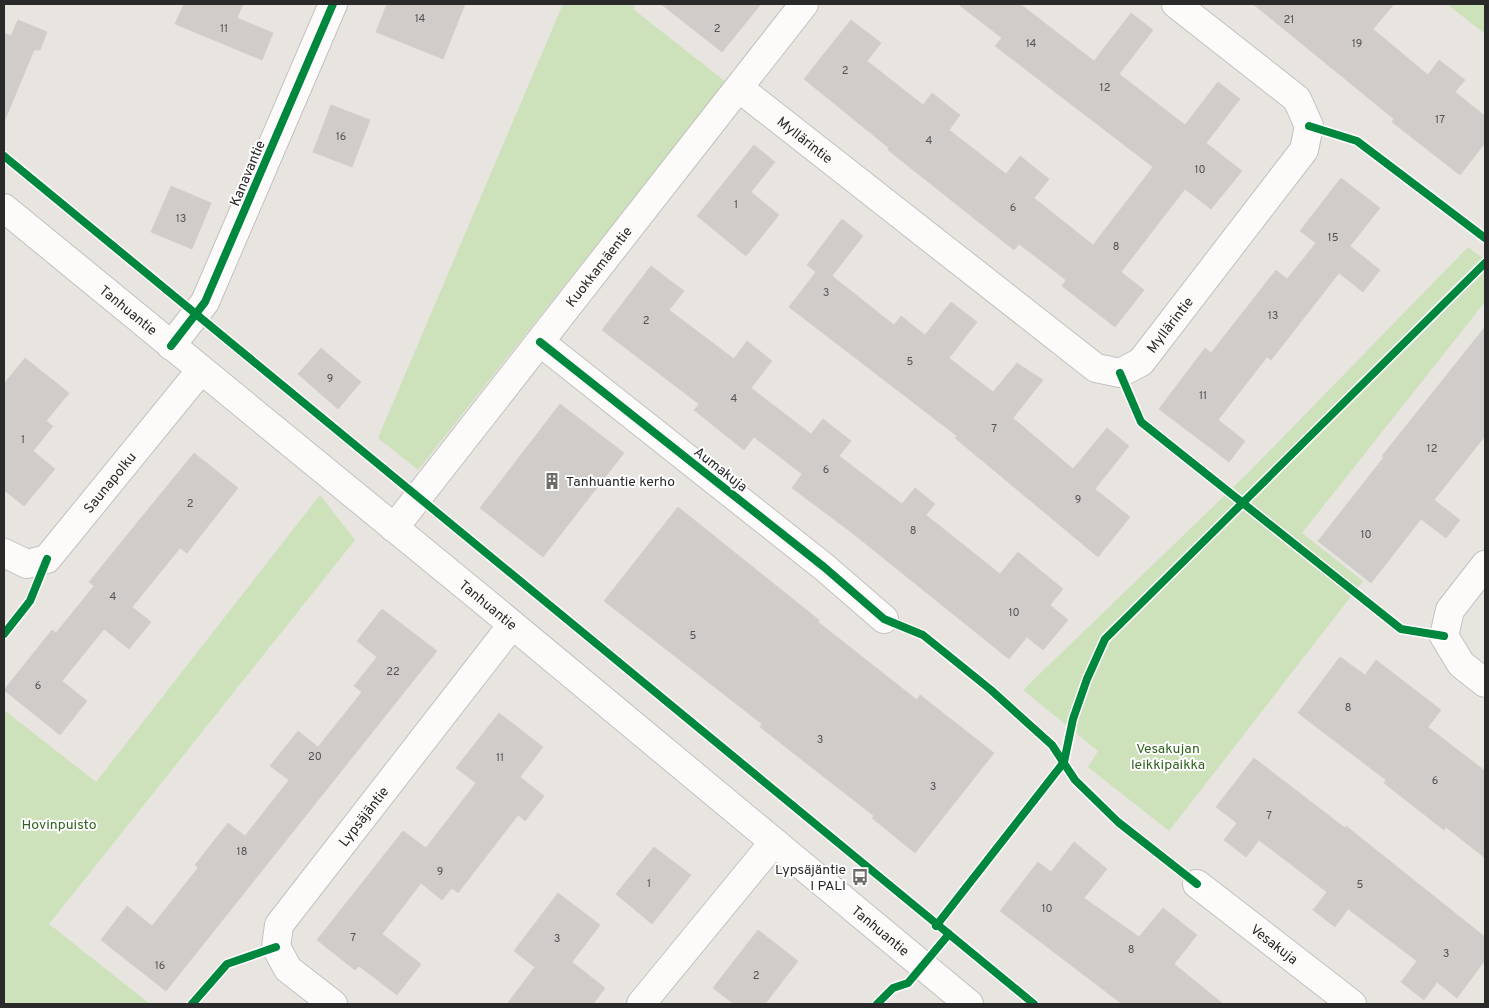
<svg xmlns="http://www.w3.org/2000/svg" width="1489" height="1008" viewBox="0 0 1489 1008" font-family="Overpass,sans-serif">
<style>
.green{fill:#cde1bb}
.building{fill:#cfccc9;stroke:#d3d0cc}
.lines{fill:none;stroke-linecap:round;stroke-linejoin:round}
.street-casing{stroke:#c2c1c1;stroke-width:30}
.secondary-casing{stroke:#c2c1c1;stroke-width:30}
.street{stroke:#fcfbfa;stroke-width:28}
.secondary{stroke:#fcfbfa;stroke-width:28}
.cycleway-casing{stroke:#fff;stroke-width:11}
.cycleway{stroke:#00873e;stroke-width:8}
.labels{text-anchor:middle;stroke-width:4;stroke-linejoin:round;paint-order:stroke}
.number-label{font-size:11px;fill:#545352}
.street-label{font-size:14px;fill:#2a2a2a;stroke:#fff}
.poi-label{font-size:14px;fill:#2a2a2a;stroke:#fff;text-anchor:start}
.park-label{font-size:14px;fill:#31621f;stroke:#fff}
</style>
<rect width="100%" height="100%" fill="#e8e4e0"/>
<!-- green -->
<g class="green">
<path d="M563,4H635L633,9L726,82L418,470L378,438Z"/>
<path d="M1447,4H1485V34Z"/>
<path d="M1468,247L1485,260V302L1302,533L1363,581L1169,831L1088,767L1098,751L1023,690L1248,473Z"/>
<path d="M320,495L355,540L49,924L150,1004H4V710L96,782Z"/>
</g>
<!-- building -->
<g class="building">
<path d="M184,4H243L237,18L273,33L262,60L175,24Z"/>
<path d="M387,4H465L443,59L376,32Z"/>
<path d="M661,4H761L722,52Z"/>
<path d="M958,4H1020L1094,61L1131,13L1153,30L1119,74L1185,125L1218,82L1240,99L1206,143L1242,171L1211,209L1185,189L1121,272L1144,290L1115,327L1062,286L1066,280L1019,244L1014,250L888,150L889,148L804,79L851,20L881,43L867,61L923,105L932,93L960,115L949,130L1006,174L1020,156L1049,179L1034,198L1093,245L1153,167L995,46L1002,38Z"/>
<path d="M1253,4H1394L1373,29L1428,75L1439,60L1465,80L1455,92L1485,116V143L1460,175L1392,122L1394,119Z"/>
<path d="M18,20L47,32L40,50H34L4,122V33L11,36Z"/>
<path d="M331,105L370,120L352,167L313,152Z"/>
<path d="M754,145L775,162L751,192L779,215L746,256L697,216Z"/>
<path d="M1341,178L1380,208L1350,246L1380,270L1363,292L1339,273L1271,360L1267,357L1218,420L1245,441L1229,462L1159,409L1205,348L1211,353L1276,270L1287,279L1316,243L1300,231Z"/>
<path d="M171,186L211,203L192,249L151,232Z"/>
<path d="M842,219L863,236L832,276L894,325L901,316L925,335L951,302L977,322L949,358L993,392L1017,363L1043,380L1013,418L1073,469L1107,428L1129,446L1095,489L1130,517L1098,557L955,438L957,436L789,307L816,272L807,265Z"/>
<path d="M651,266L684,291L669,310L734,359L747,341L772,361L751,388L811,434L823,419L851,441L839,456L902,504L915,488L935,504L926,515L1000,574L1018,552L1063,589L1050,605L1068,620L1043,650L1027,637L1009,659L851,532L792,488L802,474L754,437L744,450L694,410L699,404L602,330Z"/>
<path d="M1485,327V436L1434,500L1460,520L1446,538L1421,519L1371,583L1318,541L1384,457L1382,456Z"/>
<path d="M321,348L361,382L338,409L298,374Z"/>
<path d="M25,358L69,393L46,421L53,426L33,451L55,469L24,506L4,490V384Z"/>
<path d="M560,404L624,453L543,557L480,508Z"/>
<path d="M194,453L238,488L187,553L180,548L132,607L151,622L129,649L104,629L62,681L87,701L60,735L4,690L52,630L56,633L94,586L89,582Z"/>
<path d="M678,507L819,620L818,622L917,700L920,695L994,753L915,853L872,818L874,816L760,727L762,724L604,601Z"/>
<path d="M382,609L437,651L166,991L101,940L127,906L152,926L198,868L195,865L228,823L245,836L289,780L270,766L298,731L318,747L362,692L354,686L377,657L357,641Z"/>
<path d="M1340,657L1365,675L1376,660L1441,710L1428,727L1485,771V858L1446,827L1444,830L1384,783L1386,780L1298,713Z"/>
<path d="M499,713L543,747L520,777L544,796L525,821L518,815L458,893L452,888L442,900L421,883L382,934L421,964L397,995L359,966L355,970L317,940L403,831L426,848L476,783L456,768Z"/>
<path d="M1254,758L1345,828L1346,826L1485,937V960L1457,998L1437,982L1424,1000L1401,982L1417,961L1348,909L1335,927L1313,910L1327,892L1259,840L1246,857L1224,840L1237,823L1216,807Z"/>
<path d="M1074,842L1107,869L1084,898L1139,937L1163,908L1197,935L1174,964L1223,1004H1122L1000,911L1038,862L1051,872Z"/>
<path d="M654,847L691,875L652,924L616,894Z"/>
<path d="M558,893L600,925L572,962L605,988L593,1004H507L535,967L514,951Z"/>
<path d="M758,930L798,961L765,1004H734L713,988Z"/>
</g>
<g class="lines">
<!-- street casing -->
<g class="street-casing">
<g id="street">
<path id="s1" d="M739,88L1096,368L1120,373L1141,362L1304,150L1309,126L1297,99L1176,4"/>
<path d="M540,342L824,567L884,619"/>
<path d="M171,346L205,302L333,4"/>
<path id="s2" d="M394,528L804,4"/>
<path id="s3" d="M4,553L27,564L47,559L201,370"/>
<path d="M1485,565L1450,610L1444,636L1461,664L1485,683"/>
<path id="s4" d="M1197,884L1352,1004"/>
<path id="s5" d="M333,1004L288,969L276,947L279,925L512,625"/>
<path d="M641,1004L774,842"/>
</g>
</g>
<!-- secondary casing -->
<g class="secondary-casing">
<g id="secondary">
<path id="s6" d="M4,208L485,602L969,1004"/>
</g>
</g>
<!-- street -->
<use href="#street" class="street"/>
<!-- secondary -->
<use href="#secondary" class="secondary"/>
<!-- cycleway casing -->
<g class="cycleway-casing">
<g id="cycleway">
<path d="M1309,126L1357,141L1485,238"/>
<path d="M4,156L1034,1004"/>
<path d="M540,342L824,567L884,619L923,635L991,690L1052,745L1075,780L1118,822L1197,884"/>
<path d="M171,346L205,302L333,4"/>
<path d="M1120,373L1141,422L1401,629L1444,636"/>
<path d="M4,634L30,601L47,559"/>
<path d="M936,926L1064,762L1073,719L1087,679L1105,639L1485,263"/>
<path d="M192,1004L227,964L276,947"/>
<path d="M877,1004L893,988L908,983L949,934"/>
</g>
</g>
<!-- cycleway -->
<use href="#cycleway" class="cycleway"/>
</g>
<!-- icons -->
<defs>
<g id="building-bare" transform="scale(1.35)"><path d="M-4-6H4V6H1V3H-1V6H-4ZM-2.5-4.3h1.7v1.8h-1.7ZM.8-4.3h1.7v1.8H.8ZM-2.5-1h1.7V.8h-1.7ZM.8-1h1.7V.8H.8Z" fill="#6c6b6a" stroke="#fff" stroke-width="2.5" paint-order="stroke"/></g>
<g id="bus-bare" transform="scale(1.35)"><path d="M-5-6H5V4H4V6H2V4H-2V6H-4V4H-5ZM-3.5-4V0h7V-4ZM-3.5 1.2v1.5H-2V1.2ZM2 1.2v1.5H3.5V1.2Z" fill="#6c6b6a" stroke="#fff" stroke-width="2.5" paint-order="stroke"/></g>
</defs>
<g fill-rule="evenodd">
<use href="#building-bare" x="552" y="481"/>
<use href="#bus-bare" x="860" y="877"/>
</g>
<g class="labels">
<!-- number labels -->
<g class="number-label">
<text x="420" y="22">14</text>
<text x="1289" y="23">21</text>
<text x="224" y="32">11</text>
<text x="717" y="32">2</text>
<text x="1031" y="47">14</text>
<text x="1357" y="47">19</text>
<text x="845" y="74">2</text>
<text x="1105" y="91">12</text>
<text x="1440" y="123">17</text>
<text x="341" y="140">16</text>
<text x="929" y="144">4</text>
<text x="1200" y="173">10</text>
<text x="736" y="208">1</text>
<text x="1013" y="211">6</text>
<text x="181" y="222">13</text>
<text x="1333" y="241">15</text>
<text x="1116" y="250">8</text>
<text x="826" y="296">3</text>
<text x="1273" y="319">13</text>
<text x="646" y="324">2</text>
<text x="910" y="365">5</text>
<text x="330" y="382">9</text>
<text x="1203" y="399">11</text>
<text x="734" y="402">4</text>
<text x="994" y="432">7</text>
<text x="23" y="443">1</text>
<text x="1432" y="452">12</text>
<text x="826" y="473">6</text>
<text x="1078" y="503">9</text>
<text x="190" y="507">2</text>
<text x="913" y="534">8</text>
<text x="1366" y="538">10</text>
<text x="113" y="600">4</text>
<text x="1014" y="616">10</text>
<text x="693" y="639">5</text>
<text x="393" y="675">22</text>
<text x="38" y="689">6</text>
<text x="1348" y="711">8</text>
<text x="820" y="743">3</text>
<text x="315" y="760">20</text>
<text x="500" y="761">11</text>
<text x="1435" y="784">6</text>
<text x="933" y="790">3</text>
<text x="1269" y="819">7</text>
<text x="242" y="855">18</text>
<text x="440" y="875">9</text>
<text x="649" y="887">1</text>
<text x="1360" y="888">5</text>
<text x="1047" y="912">10</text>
<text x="353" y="941">7</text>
<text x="557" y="942">3</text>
<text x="1131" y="953">8</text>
<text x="1446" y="957">3</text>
<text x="160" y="969">16</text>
<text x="756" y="979">2</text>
</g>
<!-- street labels -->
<g class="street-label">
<text dy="5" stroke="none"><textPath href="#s1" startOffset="84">Myllärintie</textPath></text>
<text transform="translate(247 173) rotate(-67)" y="5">Kanavantie</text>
<text dy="5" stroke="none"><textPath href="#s2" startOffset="332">Kuokkamäentie</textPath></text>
<text dy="5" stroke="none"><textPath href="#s6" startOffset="161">Tanhuantie</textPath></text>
<text dy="5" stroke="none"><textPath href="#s1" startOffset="549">Myllärintie</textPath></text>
<text transform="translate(721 469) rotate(38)" y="5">Aumakuja</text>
<text dy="5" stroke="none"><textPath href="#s3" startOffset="145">Saunapolku</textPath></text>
<text dy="5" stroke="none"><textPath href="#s6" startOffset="626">Tanhuantie</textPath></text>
<text dy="5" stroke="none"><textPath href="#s5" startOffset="242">Lypsäjäntie</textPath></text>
<text dy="5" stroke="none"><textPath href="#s6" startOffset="1136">Tanhuantie</textPath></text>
<text dy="5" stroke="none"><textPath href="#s4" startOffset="98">Vesakuja</textPath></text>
</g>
<!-- poi labels -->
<g class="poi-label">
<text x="566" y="486">Tanhuantie kerho</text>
<text x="846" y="874" text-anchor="end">Lypsäjäntie<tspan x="846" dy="16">I PALI</tspan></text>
</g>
<!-- park labels -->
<g class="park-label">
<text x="1168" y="753">Vesakujan<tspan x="1168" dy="16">leikkipaikka</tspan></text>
<text x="59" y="829">Hovinpuisto</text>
</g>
</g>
<!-- border -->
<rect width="1489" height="1008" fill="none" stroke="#2a2a2a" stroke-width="10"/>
</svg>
